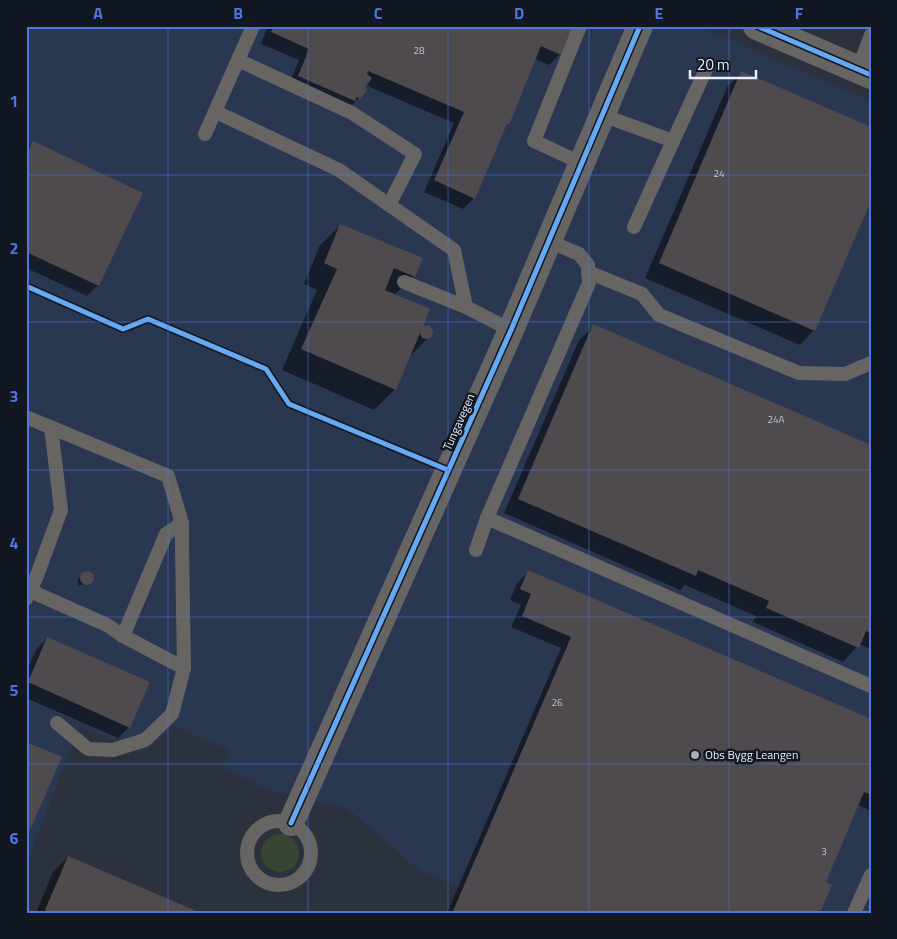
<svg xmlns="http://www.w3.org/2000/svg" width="897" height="939" viewBox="0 0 897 939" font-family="'Titillium Web',sans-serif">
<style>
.built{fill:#293850}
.grass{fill:#384533}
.shadow{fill:#0007}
.building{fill:#4e4a4e}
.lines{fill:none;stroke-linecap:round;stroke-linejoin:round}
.service{stroke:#676564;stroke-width:14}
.minor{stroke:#676564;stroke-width:26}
.tertiary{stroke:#676564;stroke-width:28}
.service-bridge{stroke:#676564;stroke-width:14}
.cycleway-casing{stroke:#121821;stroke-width:8}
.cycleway{stroke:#66a8f1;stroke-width:5}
.grid{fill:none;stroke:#5076e1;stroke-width:1;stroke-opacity:0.55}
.poi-dot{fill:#a5adba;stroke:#121821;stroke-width:2}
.labels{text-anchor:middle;stroke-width:5;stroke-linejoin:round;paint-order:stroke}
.number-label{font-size:10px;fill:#c1c6d1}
.street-label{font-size:12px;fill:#e7effd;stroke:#121821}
.poi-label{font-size:12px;fill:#e7effd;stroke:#121821;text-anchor:start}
.neatline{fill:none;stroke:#5076e1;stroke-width:2}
.grid-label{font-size:16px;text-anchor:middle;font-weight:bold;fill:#5076e1}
</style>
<rect width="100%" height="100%" fill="#2b323d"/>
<!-- built -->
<path class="built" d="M26,26H698L871,101V913H515L419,870L348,809L267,789L223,768L230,751L175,726L143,753L80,726L26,864Z"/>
<!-- grass -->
<circle class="grass" cx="280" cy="853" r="19"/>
<!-- shadow -->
<g class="shadow">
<path d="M268,26H572L560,54L549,65L535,59L508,124L505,127L474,198L463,209L424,192L454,123L365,85L359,98L348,109L288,87L299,60L261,44Z"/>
<path d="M742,73L814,330L800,345L645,278L727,87Z"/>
<path d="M33,143L98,285L87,296L26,268V150Z"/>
<path d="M341,225L414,276L394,295L421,328L431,335L408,358L395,389L374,410L282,370L317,290L304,284L320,245Z"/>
<path d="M594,326L871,446V649L859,644L843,662L753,622L756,616L685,585L680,590L504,513L579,340Z"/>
<path d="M88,572L93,578L92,582L90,584L79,585L78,586V579L85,573Z"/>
<path d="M528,572L871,720V811L858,805L824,883L819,913H447L561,648L511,627L521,605L510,600L517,583Z"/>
<path d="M47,638L129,727L118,738L26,698V673L36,650Z"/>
<path d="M68,857L198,913H36L53,872Z"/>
</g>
<!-- building -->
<g class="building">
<path d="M274,26H573L561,55L541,46L509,125L507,124L475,199L434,180L464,112L368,71L367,74L372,78L365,88L367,90L360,99L357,97L355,101L298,76L309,49L271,32Z"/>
<path d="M741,71L871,127V201L815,331L659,263Z"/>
<path d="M33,141L143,193L99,286L26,252V155Z"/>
<path d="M340,224L423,258L415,277L394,268L385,290L430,309L423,327L429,325L433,330L432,336L429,339L422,338L420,333L396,390L301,349L337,269L324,263Z"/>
<path d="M593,324L871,445V633L866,631L859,648L766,608L769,601L698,570L696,576L518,499Z"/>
<path d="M528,570L871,719V795L864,792L826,882L832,885L820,913H456L453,911L571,637L522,616L531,594L520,589Z"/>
<circle cx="87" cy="578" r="7"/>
<path d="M47,637L150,682L130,728L28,682Z"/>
<path d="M26,742L62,757L26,839Z"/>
<path d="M68,856L201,913H50L45,910Z"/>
</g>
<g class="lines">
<!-- service -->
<g class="service">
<path d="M580,26L534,141L581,163"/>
<path d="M238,60L352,113L415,154L389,205"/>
<path d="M858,70L871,35"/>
<path d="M216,112L339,170L454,250L466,307"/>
<path d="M602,115L673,141L708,65"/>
<path d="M205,134L253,26"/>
<path d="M634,227L673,141"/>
<path d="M588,272L642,294L659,315L799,373L845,374L871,363"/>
<path d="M404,282L466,307L511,330"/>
<path d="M26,417L168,476L182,523V546L184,668L172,714L145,740L113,750L88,749L57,723"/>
<path d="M487,518L871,686"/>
<path d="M476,550L487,518L589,283L588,265L579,254L548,241"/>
<path d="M36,578L61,510L51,427"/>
<path d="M26,589L107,625L123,636L184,668"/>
<path d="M123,636L166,534L182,523"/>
<circle cx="279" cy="853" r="32"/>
<path d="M854,913L871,875"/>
</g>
<!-- minor -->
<path class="minor" d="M291,823L511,330L640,26"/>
<!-- tertiary -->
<path class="tertiary" d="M757,26L871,75"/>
<!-- service-bridge -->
<path class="service-bridge" d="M26,599L36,578"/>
<!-- cycleway casing -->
<g class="cycleway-casing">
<g id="cycleway">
<path d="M757,26L871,75"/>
<path d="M26,286L123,329L148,319L266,369L289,404L448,470"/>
<path d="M291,823L511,330L640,26"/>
</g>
</g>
<!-- cycleway -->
<use href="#cycleway" class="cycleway"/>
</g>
<!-- grid -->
<path class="grid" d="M168,26V913M308,26V913M448,26V913M589,26V913M729,26V913M26,175H871M26,322H871M26,470H871M26,617H871M26,764H871"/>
<!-- markers -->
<circle class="poi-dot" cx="695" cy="755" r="5"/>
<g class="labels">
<!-- number labels -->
<g class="number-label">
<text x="419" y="54">28</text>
<text x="719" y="177">24</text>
<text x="776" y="423">24A</text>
<text x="557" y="706">26</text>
<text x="824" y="855">3</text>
</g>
<!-- street labels -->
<g class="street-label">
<text transform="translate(459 422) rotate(-66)" y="4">Tungavegen</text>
</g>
<!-- poi labels -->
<g class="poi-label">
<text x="705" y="759">Obs Bygg Leangen</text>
</g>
</g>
<!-- border -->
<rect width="897" height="939" fill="none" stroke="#121821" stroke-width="55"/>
<!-- scale -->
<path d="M690 70v8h66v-8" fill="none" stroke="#e7effd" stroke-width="2.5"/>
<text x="697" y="70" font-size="15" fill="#e7effd" stroke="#121821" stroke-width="4" paint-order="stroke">20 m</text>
<rect x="28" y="28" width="842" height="884" class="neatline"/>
<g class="grid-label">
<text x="98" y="19">A</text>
<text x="238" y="19">B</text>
<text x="378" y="19">C</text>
<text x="519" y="19">D</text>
<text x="659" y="19">E</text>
<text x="799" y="19">F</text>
<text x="14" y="107">1</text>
<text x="14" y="254">2</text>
<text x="14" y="402">3</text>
<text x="14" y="549">4</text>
<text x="14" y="696">5</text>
<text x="14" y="844">6</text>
</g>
</svg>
